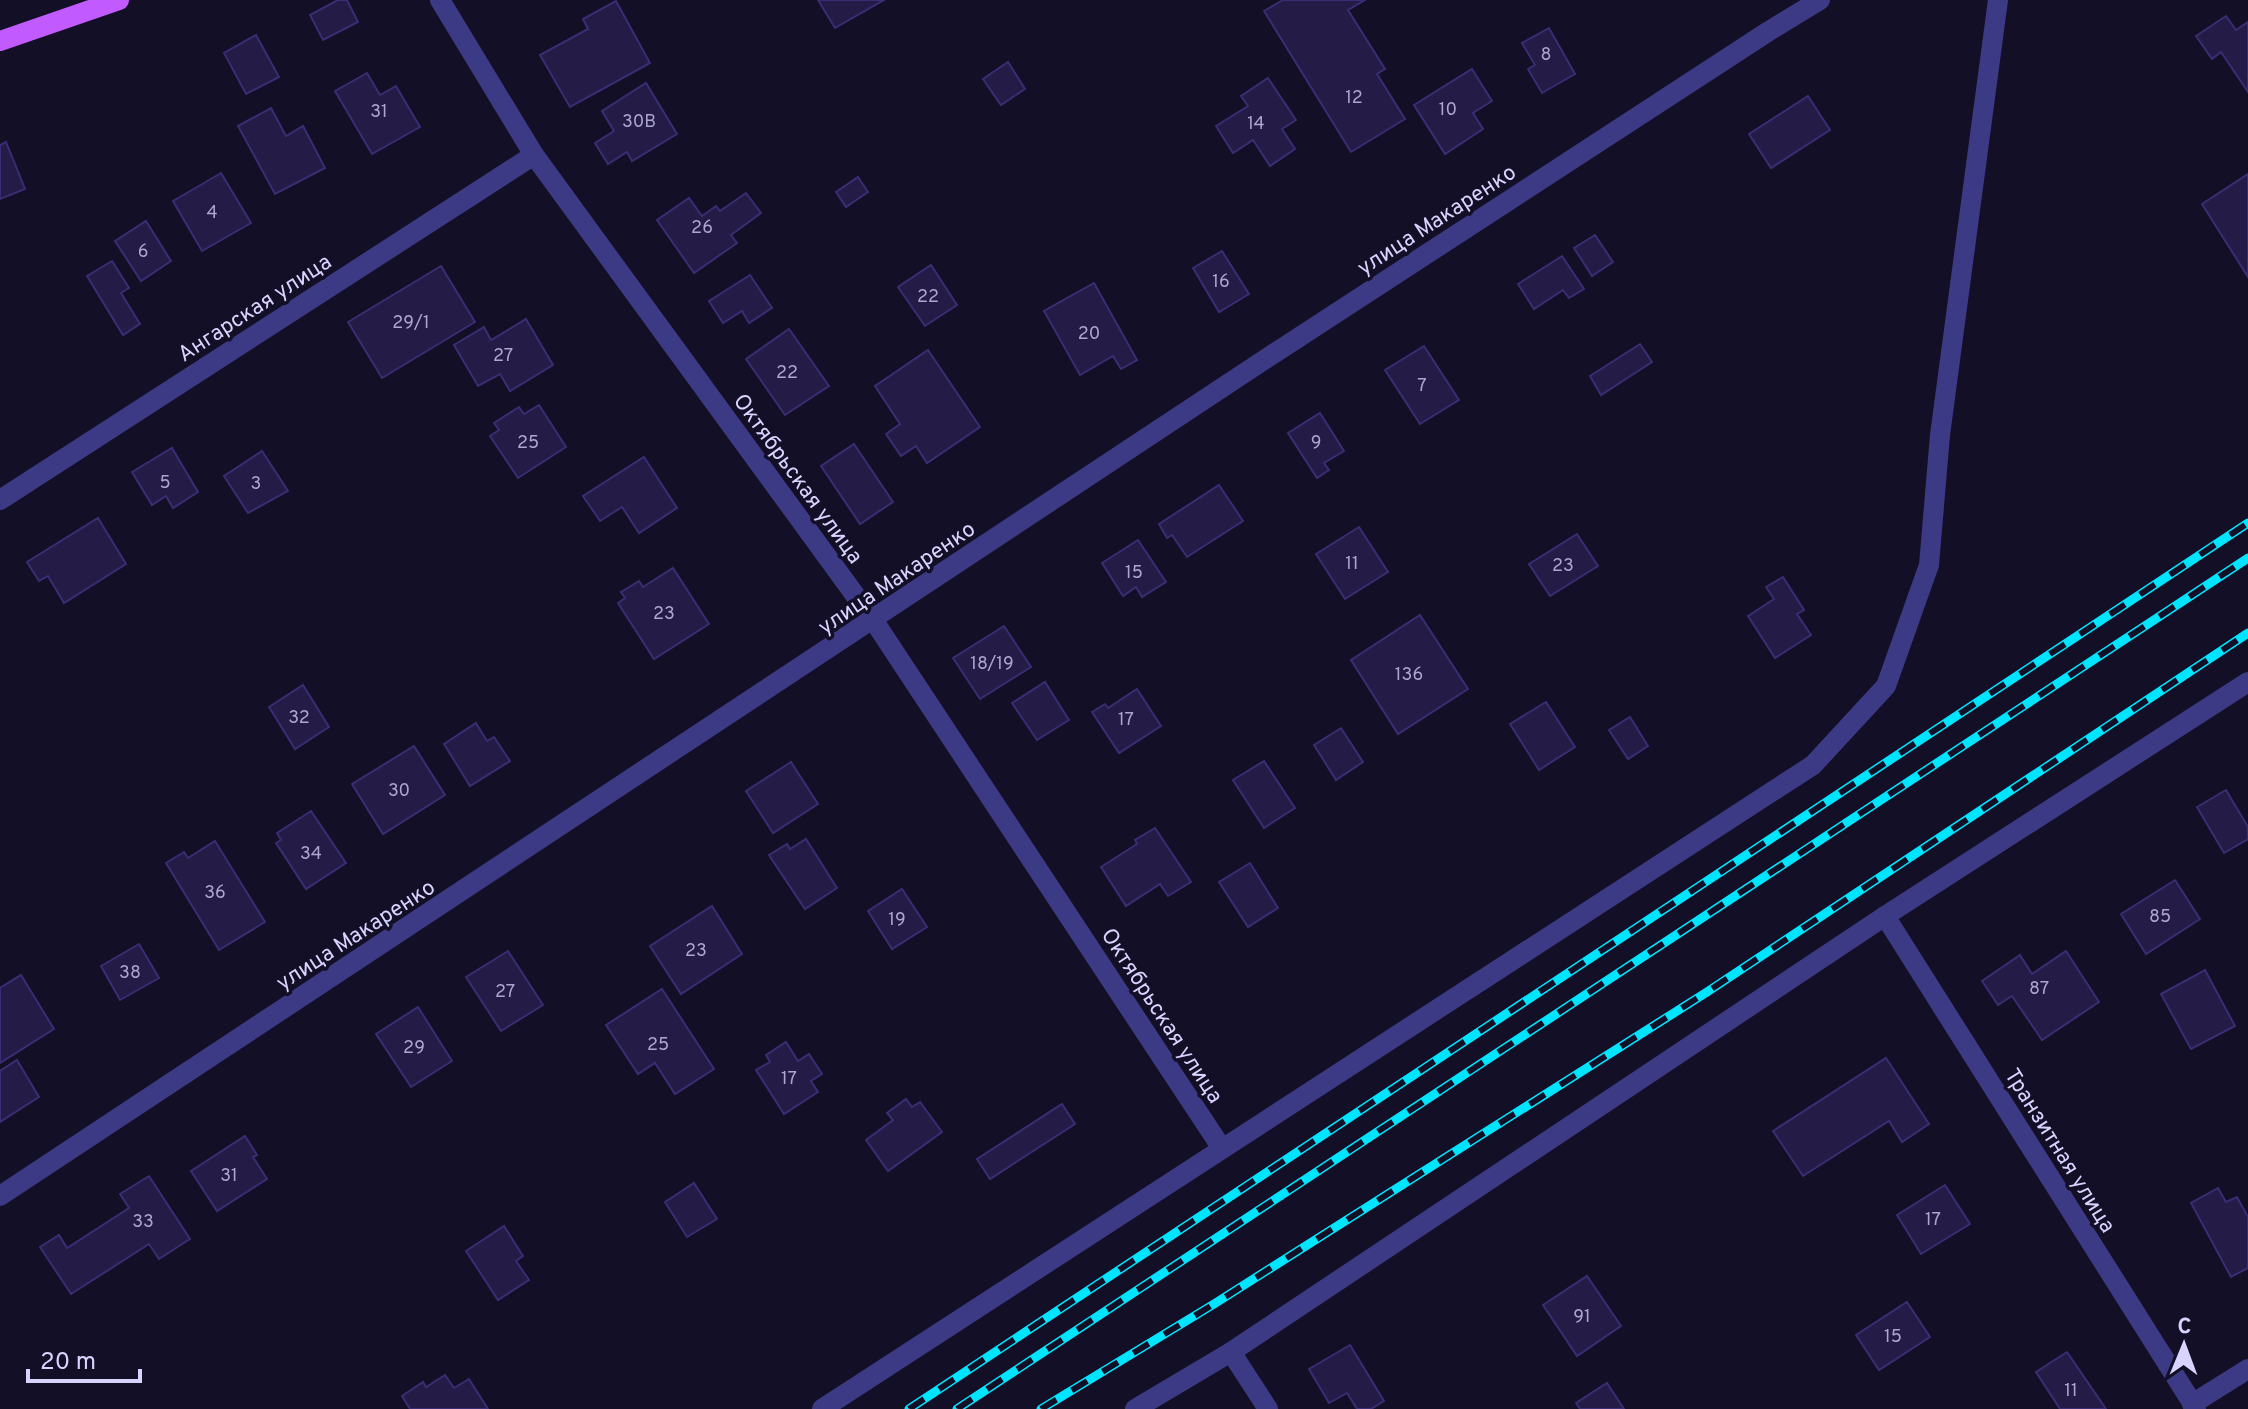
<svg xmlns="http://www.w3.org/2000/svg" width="2248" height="1409" viewBox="0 0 2248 1409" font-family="Overpass,sans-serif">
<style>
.building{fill:#241b47;stroke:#3b2d73;stroke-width:2}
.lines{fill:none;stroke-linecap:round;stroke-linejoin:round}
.minor{stroke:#3d3a85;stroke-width:20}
.major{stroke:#c25bff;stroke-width:20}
.rail-casing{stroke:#00e5ff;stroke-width:9}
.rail{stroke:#130f26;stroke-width:6;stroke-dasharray:18;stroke-linecap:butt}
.labels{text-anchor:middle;stroke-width:7;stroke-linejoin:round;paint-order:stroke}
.number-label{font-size:18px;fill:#aca6d1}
.street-label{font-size:22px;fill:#d9d4ff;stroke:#130f26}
</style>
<rect width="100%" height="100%" fill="#130f26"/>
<!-- building -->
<g class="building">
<path d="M338,0H347L358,22L323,40L310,15Z"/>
<path d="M818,0H884L835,28Z"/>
<path d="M1283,0H1365L1348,10L1385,69L1377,74L1405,119L1351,152L1264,11Z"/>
<path d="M616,1L650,63L570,107L540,55L588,29L583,19Z"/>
<path d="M2226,16L2236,30L2248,22V92L2221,52L2212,59L2196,36Z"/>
<path d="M1549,28L1575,74L1542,93L1528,69L1535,65L1522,43Z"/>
<path d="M256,35L279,77L246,94L224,53Z"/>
<path d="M1008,62L1025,89L1001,105L983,79Z"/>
<path d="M1472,69L1492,101L1473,113L1483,129L1445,154L1414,105Z"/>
<path d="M367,73L380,95L396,86L420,127L372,154L335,91Z"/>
<path d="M1268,78L1296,120L1282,129L1295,149L1270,166L1253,140L1233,153L1216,126L1248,106L1241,96Z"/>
<path d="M646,83L677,134L632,161L627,152L608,164L595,143L614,131L602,111Z"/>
<path d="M1808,96L1830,130L1771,168L1749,134Z"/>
<path d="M271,108L286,136L303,126L325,168L275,194L238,126Z"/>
<path d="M6,142L25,189L0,199V145Z"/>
<path d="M221,173L251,223L202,251L173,201Z"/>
<path d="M2248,174V277L2202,204Z"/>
<path d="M858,177L868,192L846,207L836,192Z"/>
<path d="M746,193L761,213L731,235L737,243L694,273L657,220L689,198L702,216L716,206L720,211Z"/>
<path d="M146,221L171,261L141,281L115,241Z"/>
<path d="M1595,235L1613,262L1592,276L1574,248Z"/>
<path d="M1222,251L1249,294L1219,312L1193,268Z"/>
<path d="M1562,256L1584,289L1569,298L1563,290L1534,309L1518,284Z"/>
<path d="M112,261L129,288L121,293L140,324L123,335L87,276Z"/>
<path d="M931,265L957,305L925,326L898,287Z"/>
<path d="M441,266L475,322L382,378L348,322Z"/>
<path d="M750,275L772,308L749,323L742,311L723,323L709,301Z"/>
<path d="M1094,283L1137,360L1121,369L1113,356L1080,375L1044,311Z"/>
<path d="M526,319L553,365L510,391L500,374L478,386L454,345L484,327L491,340Z"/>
<path d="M789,329L829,386L785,415L746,359Z"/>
<path d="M1640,344L1652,362L1601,395L1590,376Z"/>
<path d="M1424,346L1459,400L1420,424L1385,370Z"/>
<path d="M928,350L980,427L927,463L916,446L901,456L886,434L900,424L875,386Z"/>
<path d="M539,405L566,447L518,478L490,436L499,430L494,423L519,407L524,414Z"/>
<path d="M1320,413L1344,451L1324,463L1329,470L1317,478L1288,433Z"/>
<path d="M854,444L893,502L860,524L821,466Z"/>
<path d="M172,448L198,492L173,508L166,496L152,505L132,472Z"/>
<path d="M262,451L288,491L248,513L224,476Z"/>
<path d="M644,457L677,508L639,533L622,507L600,521L583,496Z"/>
<path d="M1219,485L1243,521L1187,557L1172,535L1167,538L1159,524Z"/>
<path d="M98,518L126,564L64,603L48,576L39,581L27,562Z"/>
<path d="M1359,527L1388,572L1345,599L1316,554Z"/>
<path d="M1577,534L1598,566L1550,596L1529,564Z"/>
<path d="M1138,540L1166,582L1142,597L1136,587L1123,596L1102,563Z"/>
<path d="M673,568L709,624L654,659L618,603L625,598L621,592L639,581L643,587Z"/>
<path d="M1783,577L1804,610L1797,614L1811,635L1775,658L1748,616L1774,599L1766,587Z"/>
<path d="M1420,615L1468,689L1398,734L1351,660Z"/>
<path d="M1004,626L1031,667L980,699L953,658Z"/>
<path d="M1045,682L1069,720L1037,740L1012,703Z"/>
<path d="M303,685L329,727L295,749L269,707Z"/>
<path d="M1137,689L1161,726L1119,753L1092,712L1105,704L1108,708Z"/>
<path d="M1546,702L1575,747L1539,770L1510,724Z"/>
<path d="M1630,717L1648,746L1628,759L1609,730Z"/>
<path d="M476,723L487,741L494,737L510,761L470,786L444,744Z"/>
<path d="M1341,728L1363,762L1336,780L1314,745Z"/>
<path d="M414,746L445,795L383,834L352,784Z"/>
<path d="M1264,761L1295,808L1264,828L1233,780Z"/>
<path d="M791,762L818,804L773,833L746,791Z"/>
<path d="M2226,790L2248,827V839L2224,853L2197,807Z"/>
<path d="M311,811L346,863L306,889L276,843L281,840L277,833Z"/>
<path d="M1155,828L1191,882L1168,896L1160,884L1126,906L1101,867L1137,844L1135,840Z"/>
<path d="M806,839L837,888L805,909L769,855L787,844L790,849Z"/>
<path d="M215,841L265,922L219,950L166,863L184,852L188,858Z"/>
<path d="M1250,863L1278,908L1248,927L1219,882Z"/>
<path d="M2175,880L2200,919L2146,954L2121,914Z"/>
<path d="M902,889L927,927L892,949L868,911Z"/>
<path d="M712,906L742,954L681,994L650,946Z"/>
<path d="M139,944L159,978L120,1000L101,966Z"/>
<path d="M508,951L543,1005L501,1031L466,977Z"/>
<path d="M2066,951L2099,1002L2042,1040L2012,996L1998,1005L1982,981L2020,955L2032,974Z"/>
<path d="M2205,970L2235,1026L2191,1049L2161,994Z"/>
<path d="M21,975L54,1029L0,1063V988Z"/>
<path d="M662,989L714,1069L675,1094L655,1063L638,1074L606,1025Z"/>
<path d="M418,1007L452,1061L411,1087L376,1034Z"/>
<path d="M786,1042L798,1061L809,1054L822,1074L811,1081L818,1092L784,1114L756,1070L770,1062L766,1055Z"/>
<path d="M1886,1058L1929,1124L1902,1142L1889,1121L1803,1176L1773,1131Z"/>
<path d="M17,1060L39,1097L0,1122V1071Z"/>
<path d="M906,1099L912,1107L920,1102L942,1132L888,1171L866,1140L893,1120L887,1113Z"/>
<path d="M1062,1104L1075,1124L990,1179L977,1159Z"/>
<path d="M245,1136L257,1155L253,1157L267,1179L217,1211L191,1171Z"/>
<path d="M149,1176L190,1239L159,1259L149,1244L71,1294L40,1247L59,1235L67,1248L129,1208L120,1194Z"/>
<path d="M694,1183L717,1219L687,1237L665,1202Z"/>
<path d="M1945,1185L1970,1224L1921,1254L1897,1215Z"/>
<path d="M2218,1188L2226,1202L2237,1197L2248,1217V1268L2231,1277L2191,1203Z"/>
<path d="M504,1226L523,1256L516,1261L529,1280L498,1300L466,1251Z"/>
<path d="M1587,1276L1621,1326L1577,1356L1543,1305Z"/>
<path d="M1907,1302L1930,1337L1879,1370L1856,1335Z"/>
<path d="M1350,1345L1384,1401L1371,1409H1357L1347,1393L1329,1403L1309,1369Z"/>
<path d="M2067,1352L2106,1409H2060L2036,1372Z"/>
<path d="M445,1375L454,1388L469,1379L488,1409H410L402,1396L423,1382L426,1387Z"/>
<path d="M1607,1383L1624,1409H1580L1576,1403Z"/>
</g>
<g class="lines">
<!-- minor -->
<g class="minor">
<path d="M440,0L534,155L874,621L1221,1147"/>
<path d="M0,500L534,155"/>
<path d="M1885,916L2196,1409"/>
<path d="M0,1196L1264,360L1769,31L1820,0"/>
<path d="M1231,1352L1268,1409"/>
<path d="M2192,1404L2248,1369"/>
<path d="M822,1409L1813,765L1886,686L1929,565L1940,435L1998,0"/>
<path d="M1135,1409L1231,1352L1885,916L2248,682"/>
</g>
<!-- major -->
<path class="major" d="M0,41L119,0"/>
<!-- rail casing -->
<g class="rail-casing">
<g id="rail">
<path d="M909,1409L2248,523"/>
<path d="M957,1409L2248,558"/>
<path d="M1041,1409L1214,1304L1707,992L2248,633"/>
</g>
</g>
<!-- rail -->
<use href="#rail" class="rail"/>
</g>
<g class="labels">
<!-- number labels -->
<g class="number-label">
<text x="1546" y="60">8</text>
<text x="1354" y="103">12</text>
<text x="1448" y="115">10</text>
<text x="379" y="117">31</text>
<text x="639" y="127">30В</text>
<text x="1256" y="129">14</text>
<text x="212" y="218">4</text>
<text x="702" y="233">26</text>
<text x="143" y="257">6</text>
<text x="1221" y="287">16</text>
<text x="928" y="302">22</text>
<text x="411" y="328">29/1</text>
<text x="1089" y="339">20</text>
<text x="503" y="361">27</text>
<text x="787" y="378">22</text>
<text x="1422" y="391">7</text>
<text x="528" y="448">25</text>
<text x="1316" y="448">9</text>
<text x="165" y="488">5</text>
<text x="256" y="489">3</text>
<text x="1352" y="569">11</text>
<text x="1563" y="571">23</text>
<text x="1134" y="578">15</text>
<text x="664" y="619">23</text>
<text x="992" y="669">18/19</text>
<text x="1409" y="680">136</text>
<text x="299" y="723">32</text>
<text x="1126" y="725">17</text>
<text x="399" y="796">30</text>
<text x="311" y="859">34</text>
<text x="215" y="898">36</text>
<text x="2160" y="922">85</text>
<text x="897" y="925">19</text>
<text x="696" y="956">23</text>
<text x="130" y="978">38</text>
<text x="2039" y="994">87</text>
<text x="505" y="997">27</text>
<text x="658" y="1050">25</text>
<text x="414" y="1053">29</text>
<text x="789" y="1084">17</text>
<text x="229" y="1181">31</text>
<text x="1933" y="1225">17</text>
<text x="143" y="1227">33</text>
<text x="1582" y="1322">91</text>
<text x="1893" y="1342">15</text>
<text x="2071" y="1396">11</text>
</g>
<!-- street labels -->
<g class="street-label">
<text transform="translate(1436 219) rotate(-33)" y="8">улица Макаренко</text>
<text transform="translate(254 307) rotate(-33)" y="8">Ангарская улица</text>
<text transform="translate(799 478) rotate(54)" y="8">Октябрьская улица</text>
<text transform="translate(896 577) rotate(-34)" y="8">улица Макаренко</text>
<text transform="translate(355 934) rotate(-33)" y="8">улица Макаренко</text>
<text transform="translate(1163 1015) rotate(57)" y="8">Октябрьская улица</text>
<text transform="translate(2061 1150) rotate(58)" y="8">Транзитная улица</text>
</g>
</g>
<!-- north arrow -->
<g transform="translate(2184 1345) rotate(1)" stroke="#130f26" stroke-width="6" paint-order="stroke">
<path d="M0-6L14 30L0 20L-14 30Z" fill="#d9d4ff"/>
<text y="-12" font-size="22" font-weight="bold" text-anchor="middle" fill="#d9d4ff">С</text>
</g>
<!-- scale -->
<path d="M28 1369v12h112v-12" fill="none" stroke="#d9d4ff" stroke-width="4"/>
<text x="40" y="1369" font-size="24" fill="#d9d4ff" stroke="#130f26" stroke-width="6" paint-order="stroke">20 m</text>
</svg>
